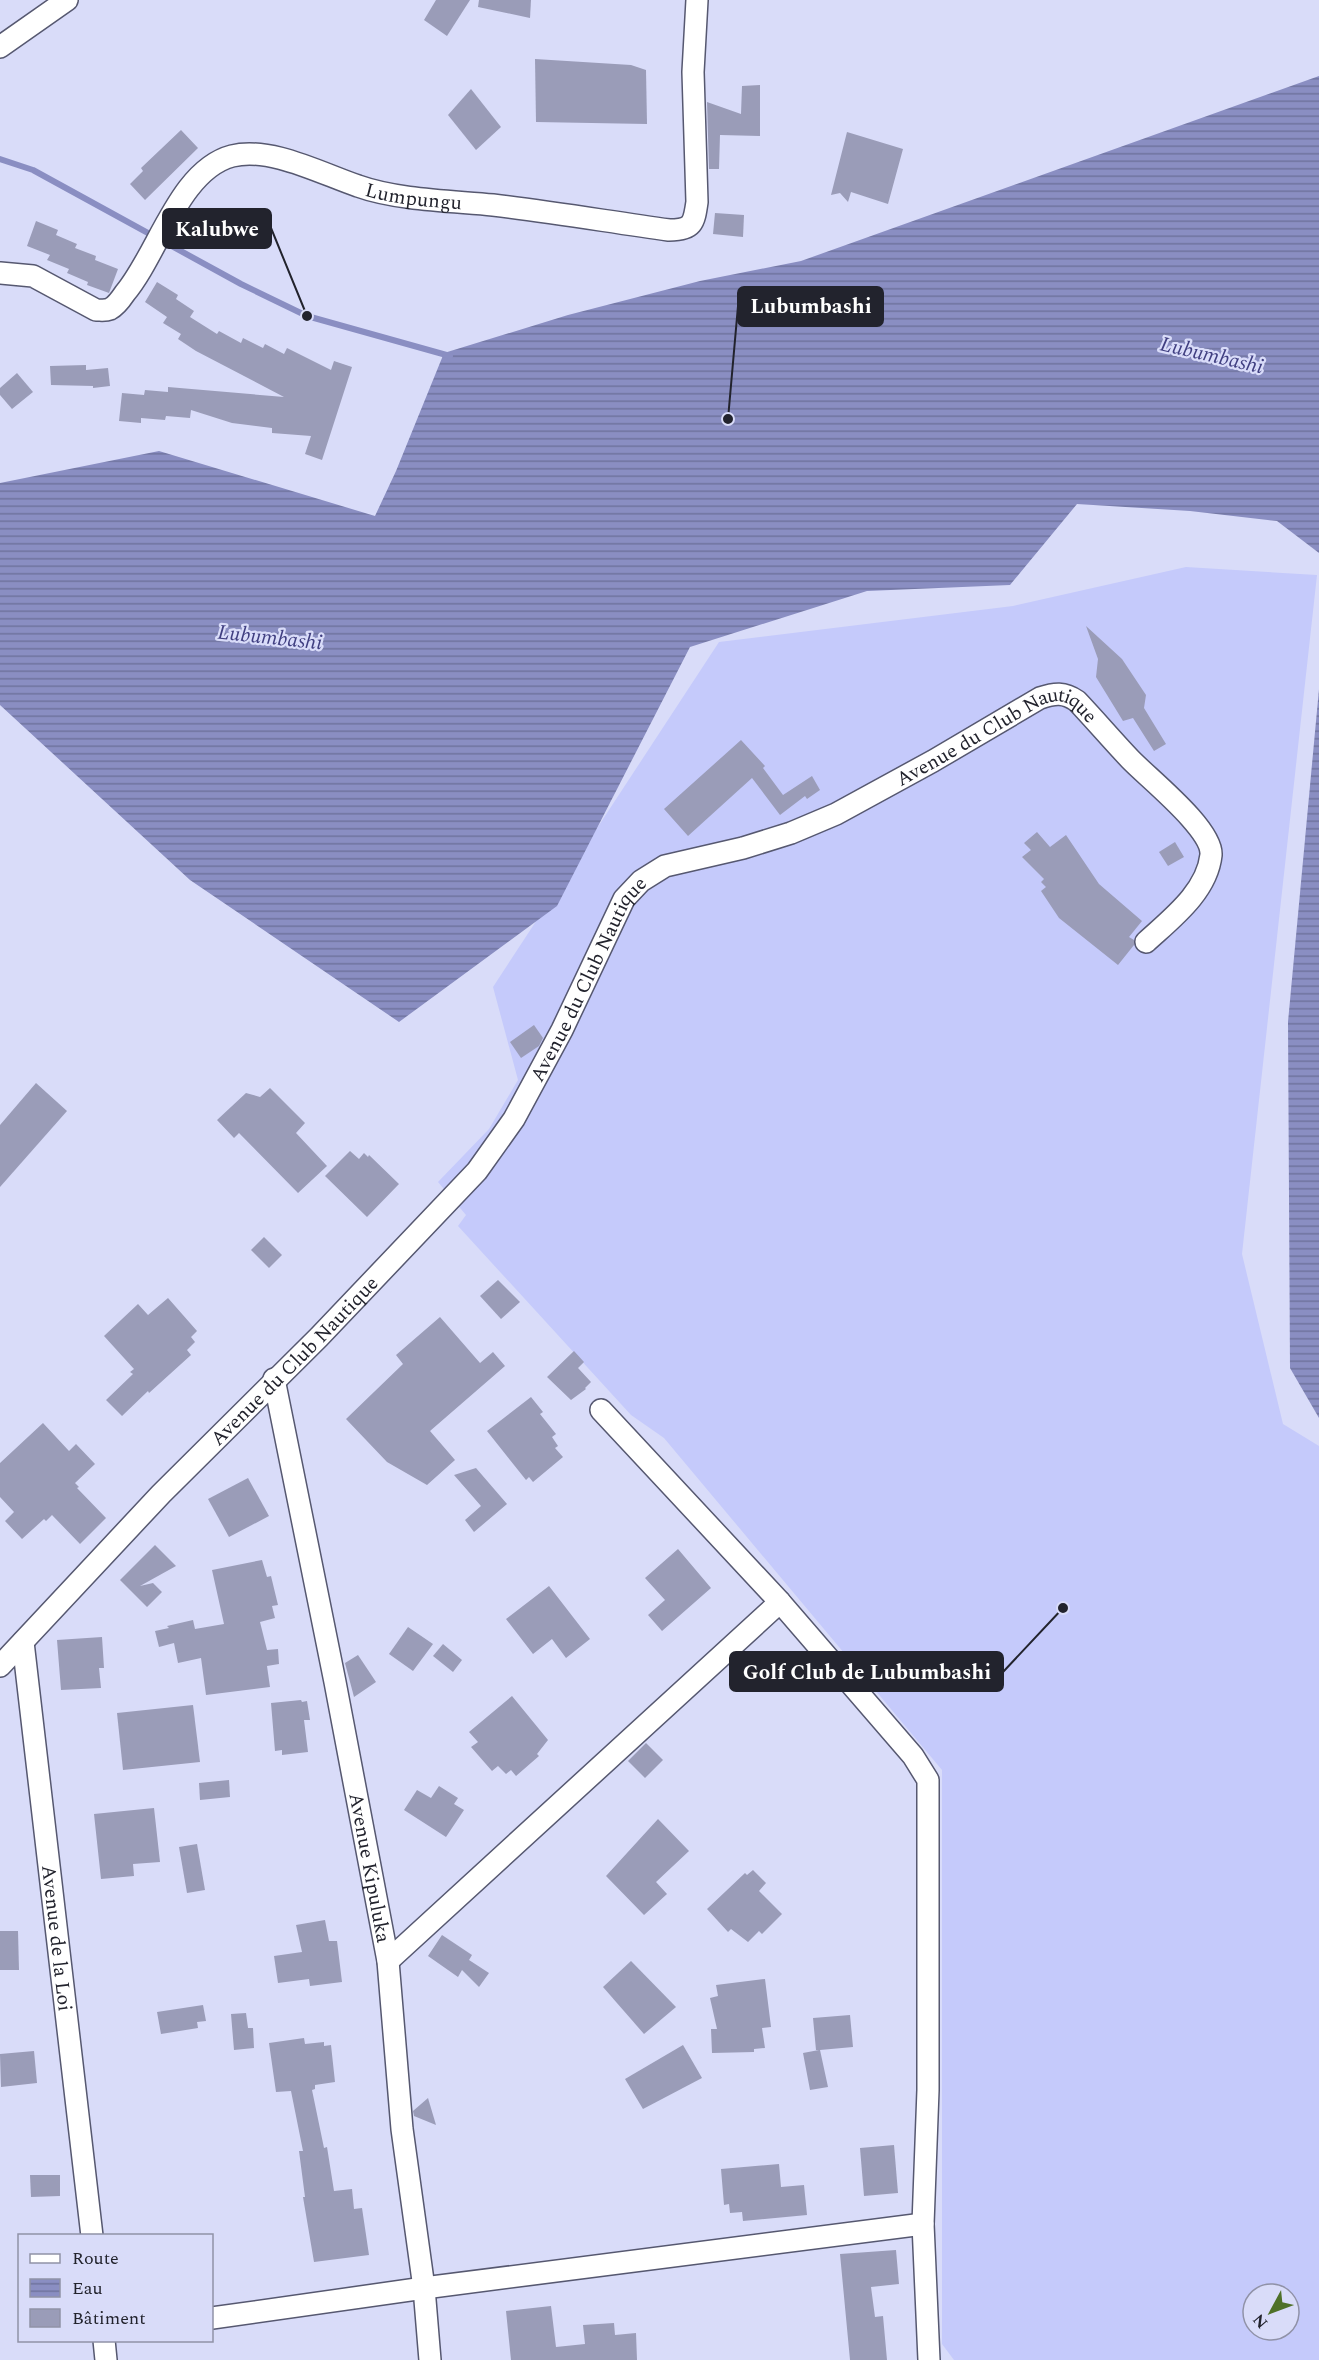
<svg xmlns="http://www.w3.org/2000/svg" width="1319" height="2360" viewBox="0 0 1319 2360" font-family="Spectral,serif">
<style>
.grass{fill:#c5cafb;fill-rule:evenodd}
.water{fill:url(#water-rules)}
.lines{fill:none;stroke-linecap:round;stroke-linejoin:round}
.stream{stroke:#8a8ec2;stroke-width:6}
.building{fill:#9a9cb8}
.street-casing{stroke:#565870;stroke-width:24}
.street{stroke:#fff;stroke-width:21}
.labels{text-anchor:middle;stroke-width:4.5;stroke-linejoin:round;paint-order:stroke}
.street-label{font-size:20px;fill:#22232d;stroke:#d9dcf9}
.water-label{font-size:21px;font-style:italic;fill:#403f81;stroke:#d9dcf9}
.leader{fill:none;stroke:#22232d;stroke-width:2}
.callout-dot{fill:#22232d;stroke:#d9dcf9;stroke-width:2}
.callout{fill:#22232d;stroke:#22232d;stroke-width:2}
.callout-label{font-size:21px;text-anchor:middle;font-weight:bold;fill:#fff}
</style>
<defs>
<pattern id="water-rules" width="6" height="5" patternUnits="userSpaceOnUse" patternTransform="scale(1.5)"><rect width="6" height="5" fill="#8a8ec2"/><path d="M0 2.5h6" fill="none" stroke="#70749e"/></pattern>
</defs>
<rect width="100%" height="100%" fill="#d9dcf9"/>
<!-- grass -->
<path class="grass" d="M1186,567L1317,575L1242,1254L1283,1424L1319,1446V2360H954L942,2344V1770L664,1438L631,1415L458,1226L466,1215L438,1182L489,1129L518,1080L493,987L719,642L1013,606ZM1253,2294H1289V2330H1253Z"/>
<!-- water -->
<g class="water">
<path d="M1319,76V553L1277,521L1190,511L1077,504L1010,585L867,591L690,647L557,906L399,1022L190,880L0,705V483L159,451L375,516L396,471L444,353L568,315L700,281L801,261Z"/>
<path d="M1319,689V1418L1290,1368L1288,1022Z"/>
</g>
<g class="lines">
<!-- stream -->
<path class="stream" d="M0,159L33,170L241,284L307,316L450,356"/>
</g>
<!-- building -->
<g class="building">
<path d="M436,0H470L447,36L424,20Z"/>
<path d="M479,0H531L530,18L478,7Z"/>
<path d="M535,59L631,65L646,70L647,124L536,122Z"/>
<path d="M760,85V136L720,135L719,169H709L707,102L741,114L742,86Z"/>
<path d="M471,89L501,127L476,150L448,115Z"/>
<path d="M181,130L198,148L145,200L130,184L143,171L141,168Z"/>
<path d="M847,132L903,149L888,204L851,192L848,202L840,193L831,195Z"/>
<path d="M715,213L744,215L743,237L713,234Z"/>
<path d="M36,221L58,230L56,235L77,244L75,248L96,256L95,260L118,269L109,293L87,285L88,282L67,273L69,269L47,260L50,255L27,246Z"/>
<path d="M157,282L178,295L176,299L194,311L190,317L217,334L219,331L241,343L243,338L263,348L265,344L284,354L287,348L331,370L334,361L352,367L322,460L305,454L311,436L272,433V428L232,423L191,410L190,418L166,416L165,420L141,418V423L119,421L122,393L144,395L145,390L168,392V387L284,397L196,351L178,339L181,334L163,323L167,317L145,302Z"/>
<path d="M86,365V370L108,368L110,386L93,388V386L51,385L50,366Z"/>
<path d="M17,373L33,392L12,409L0,395V388Z"/>
<path d="M1086,626L1122,659L1146,695L1144,708L1166,744L1154,751L1133,718L1123,721L1096,677L1098,659Z"/>
<path d="M741,740L765,766L763,768L783,795L812,776L820,790L807,799L805,796L780,815L752,778L688,836L664,809Z"/>
<path d="M1037,832L1050,847L1066,835L1099,884L1142,921L1129,937L1134,940V945L1118,965L1059,918L1041,891L1046,887L1041,882L1044,879L1022,857L1031,850L1024,843Z"/>
<path d="M1175,842L1184,857L1168,866L1159,852Z"/>
<path d="M534,1025L543,1038L539,1046L521,1058L510,1042Z"/>
<path d="M36,1083L67,1111L0,1187V1125Z"/>
<path d="M270,1088L305,1123L296,1133L327,1166L298,1193L239,1133L234,1138L217,1120L246,1093L260,1097Z"/>
<path d="M350,1151L359,1159L364,1153L368,1157L369,1155L399,1184L367,1217L325,1176Z"/>
<path d="M264,1237L282,1255L269,1268L251,1250Z"/>
<path d="M498,1280L520,1302L501,1319L480,1296Z"/>
<path d="M168,1298L197,1331L191,1337L195,1342L187,1350L191,1355L149,1393L148,1391L122,1416L106,1400L133,1374L130,1372L134,1369L104,1336L138,1304L148,1315Z"/>
<path d="M440,1317L480,1363L493,1352L505,1366L430,1431L455,1460L427,1485L387,1462L346,1419L403,1364L396,1355Z"/>
<path d="M574,1351L584,1362L578,1368L591,1382L585,1388L586,1389L571,1400L547,1377Z"/>
<path d="M531,1397L543,1412L540,1414L556,1434L552,1437L558,1446L555,1448L563,1457L533,1482L529,1477L526,1480L487,1431Z"/>
<path d="M43,1423L69,1451L76,1444L95,1464L75,1483L79,1487L77,1488L106,1518L80,1544L52,1515L46,1521L44,1519L22,1539L5,1521L14,1512L0,1497V1463Z"/>
<path d="M476,1468L507,1504L474,1532L465,1520L481,1506L454,1475Z"/>
<path d="M248,1478L269,1516L229,1537L208,1499Z"/>
<path d="M155,1545L176,1566L140,1586L153,1583L162,1592L147,1607L120,1580Z"/>
<path d="M678,1549L711,1588L662,1631L648,1615L665,1600L645,1578Z"/>
<path d="M262,1560L267,1577L271,1576L278,1605L272,1606L275,1618L260,1622L267,1650L278,1649L279,1664L267,1666L270,1687L206,1695L201,1658L178,1663L174,1643L159,1647L155,1631L169,1628L167,1626L193,1620L195,1629L224,1624L212,1570Z"/>
<path d="M549,1586L590,1639L566,1658L552,1639L533,1654L506,1619Z"/>
<path d="M408,1627L433,1644L413,1671L389,1654Z"/>
<path d="M102,1637L104,1668H99L101,1688L61,1690L57,1640Z"/>
<path d="M443,1644L462,1660L453,1672L433,1656Z"/>
<path d="M358,1655L376,1682L354,1697L345,1663Z"/>
<path d="M512,1696L548,1740L537,1754L539,1756L516,1776L511,1770L506,1774L498,1766L492,1771L471,1747L478,1742L469,1732Z"/>
<path d="M301,1700L302,1702L307,1701L310,1720H304L308,1752L282,1755V1750L275,1751L271,1703Z"/>
<path d="M193,1705L200,1762L123,1770L117,1713Z"/>
<path d="M646,1743L663,1760L645,1778L628,1761Z"/>
<path d="M229,1780L230,1797L200,1800L199,1783Z"/>
<path d="M439,1786L458,1798L454,1804L464,1810L446,1837L404,1810L417,1790L431,1798Z"/>
<path d="M154,1808L160,1862L133,1864L134,1876L101,1879L94,1814Z"/>
<path d="M658,1819L689,1851L656,1882L667,1894L644,1915L606,1876Z"/>
<path d="M197,1844L205,1890L187,1893L179,1847Z"/>
<path d="M753,1870L766,1883L759,1891L782,1914L762,1934L759,1931L748,1942L731,1929L728,1932L707,1909L745,1873L747,1875Z"/>
<path d="M325,1920L329,1941H337L342,1982L310,1986L309,1979L278,1983L274,1956L302,1952L296,1925Z"/>
<path d="M0,1931H18L19,1970H0Z"/>
<path d="M442,1935L472,1955L469,1960L489,1973L479,1987L462,1970L458,1977L428,1956Z"/>
<path d="M631,1961L676,2007L644,2034L603,1987Z"/>
<path d="M765,1979L771,2027L762,2028L765,2048L754,2049V2052L712,2053L711,2029H717L710,1998L718,1996L716,1985Z"/>
<path d="M203,2005L206,2021L197,2022L198,2028L161,2034L157,2012Z"/>
<path d="M246,2013L248,2028H253L254,2048L234,2050L231,2014Z"/>
<path d="M850,2015L853,2047L820,2050L828,2087L810,2090L803,2053L819,2050H816L813,2018Z"/>
<path d="M304,2038L305,2044L324,2042V2046L331,2045L335,2082L315,2085V2089L312,2090L324,2148L327,2147L334,2191L352,2189L354,2209L362,2208L369,2255L314,2262L303,2197H305L299,2151H303L291,2091L276,2092L269,2043Z"/>
<path d="M683,2045L702,2078L643,2109L625,2079Z"/>
<path d="M34,2051L37,2083L1,2087L0,2054Z"/>
<path d="M428,2098L436,2125L414,2116L413,2111Z"/>
<path d="M894,2145L898,2193L864,2196L860,2148Z"/>
<path d="M779,2164L781,2187L804,2185L807,2215L743,2221L742,2212L730,2213L729,2204L724,2205L721,2169Z"/>
<path d="M30,2175H60V2196L31,2197Z"/>
<path d="M896,2250L899,2284L871,2287L875,2317L883,2316L887,2360H850L840,2254Z"/>
<path d="M551,2306L556,2347L585,2344L583,2325L614,2323L615,2335L636,2333L637,2360H511L506,2311Z"/>
</g>
<g class="lines">
<!-- street casing -->
<g class="street-casing">
<g id="street">
<path d="M0,47L67,0"/>
<path id="s1" d="M0,273L33,276L96,310C101,310 105,311 110,309C116,306 121,299 125,293C158,254 179,170 232,156C270,146 322,174 358,186C397,200 452,201 493,205C552,212 611,222 669,230C693,230 694,223 697,202L693,72L697,0"/>
<path id="s2" d="M274,1379L335,1682L388,1961L402,2129L424,2288L430,2360"/>
<path d="M601,1410L780,1602L913,1756L928,1780V2090L923,2224L929,2360"/>
<path id="s3" d="M23,1642L92,2236"/>
<path id="s4" d="M0,1666L161,1494L319,1337L477,1171L514,1119L562,1030L624,899L641,881L665,866L743,848L791,833L836,814L933,761L1040,698C1055,693 1064,692 1077,701C1095,720 1112,740 1130,759C1148,778 1213,829 1211,855C1207,892 1171,919 1146,942"/>
<path d="M388,1961L780,1602"/>
<path d="M212,2318L424,2288L923,2224"/>
<path d="M104,2340L106,2360"/>
</g>
</g>
<!-- street -->
<use href="#street" class="street"/>
</g>
<g class="labels">
<!-- street labels -->
<g class="street-label">
<text dy="7" stroke="none"><textPath href="#s1" startOffset="507">Lumpungu</textPath></text>
<text dy="7" stroke="none"><textPath href="#s4" startOffset="1414">Avenue du Club Nautique</textPath></text>
<text dy="7" stroke="none"><textPath href="#s4" startOffset="910">Avenue du Club Nautique</textPath></text>
<text dy="7" stroke="none"><textPath href="#s4" startOffset="424">Avenue du Club Nautique</textPath></text>
<text dy="7" stroke="none"><textPath href="#s2" startOffset="498">Avenue Kipuluka</textPath></text>
<text dy="7" stroke="none"><textPath href="#s3" startOffset="298">Avenue de la Loi</textPath></text>
</g>
<!-- water labels -->
<g class="water-label">
<text transform="translate(1212 355) rotate(13)" y="7">Lubumbashi</text>
<text transform="translate(270 637) rotate(6)" y="7">Lubumbashi</text>
</g>
</g>
<!-- callouts -->
<path class="leader" d="M307 316L271 228M728 419L738 306M1063 1608L1003 1672"/>
<g class="callout-dot">
<circle cx="307" cy="316" r="6"/>
<circle cx="728" cy="419" r="6"/>
<circle cx="1063" cy="1608" r="6"/>
</g>
<g class="callout">
<rect x="163" y="209" width="108" height="39" rx="6"/>
<rect x="738" y="287" width="145" height="39" rx="6"/>
<rect x="730" y="1652" width="273" height="39" rx="6"/>
</g>
<g class="callout-label">
<text x="217" y="236">Kalubwe</text>
<text x="811" y="313">Lubumbashi</text>
<text x="867" y="1679">Golf Club de Lubumbashi</text>
</g>
<!-- legend -->
<rect x="18" y="2234" width="195" height="108" fill="#d9dcf9" stroke="#9092a7" stroke-width="1.5"/>
<rect x="30" y="2254" width="30" height="9" fill="#ffffff" stroke="#9092a7" stroke-width="1.5"/>
<text x="72" y="2264" font-size="18" fill="#22232d">Route</text>
<rect x="30" y="2279" width="30" height="18" fill="url(#water-rules)" stroke="#9092a7" stroke-width="1.5"/>
<text x="72" y="2294" font-size="18" fill="#22232d">Eau</text>
<rect x="30" y="2309" width="30" height="18" fill="#9a9cb8" stroke="#9092a7" stroke-width="1.5"/>
<text x="72" y="2324" font-size="18" fill="#22232d">Bâtiment</text>
<!-- north arrow -->
<g transform="translate(1271 2312) rotate(229)"><circle r="28" fill="#d9dcf9" stroke="#9092a7" stroke-width="1.5"/>
<path d="M0-4.5L10 22L0 15L-10 22Z" fill="#4f7129"/>
<text y="-9" font-size="16" font-weight="bold" text-anchor="middle" fill="#22232d">N</text>
</g>
</svg>
